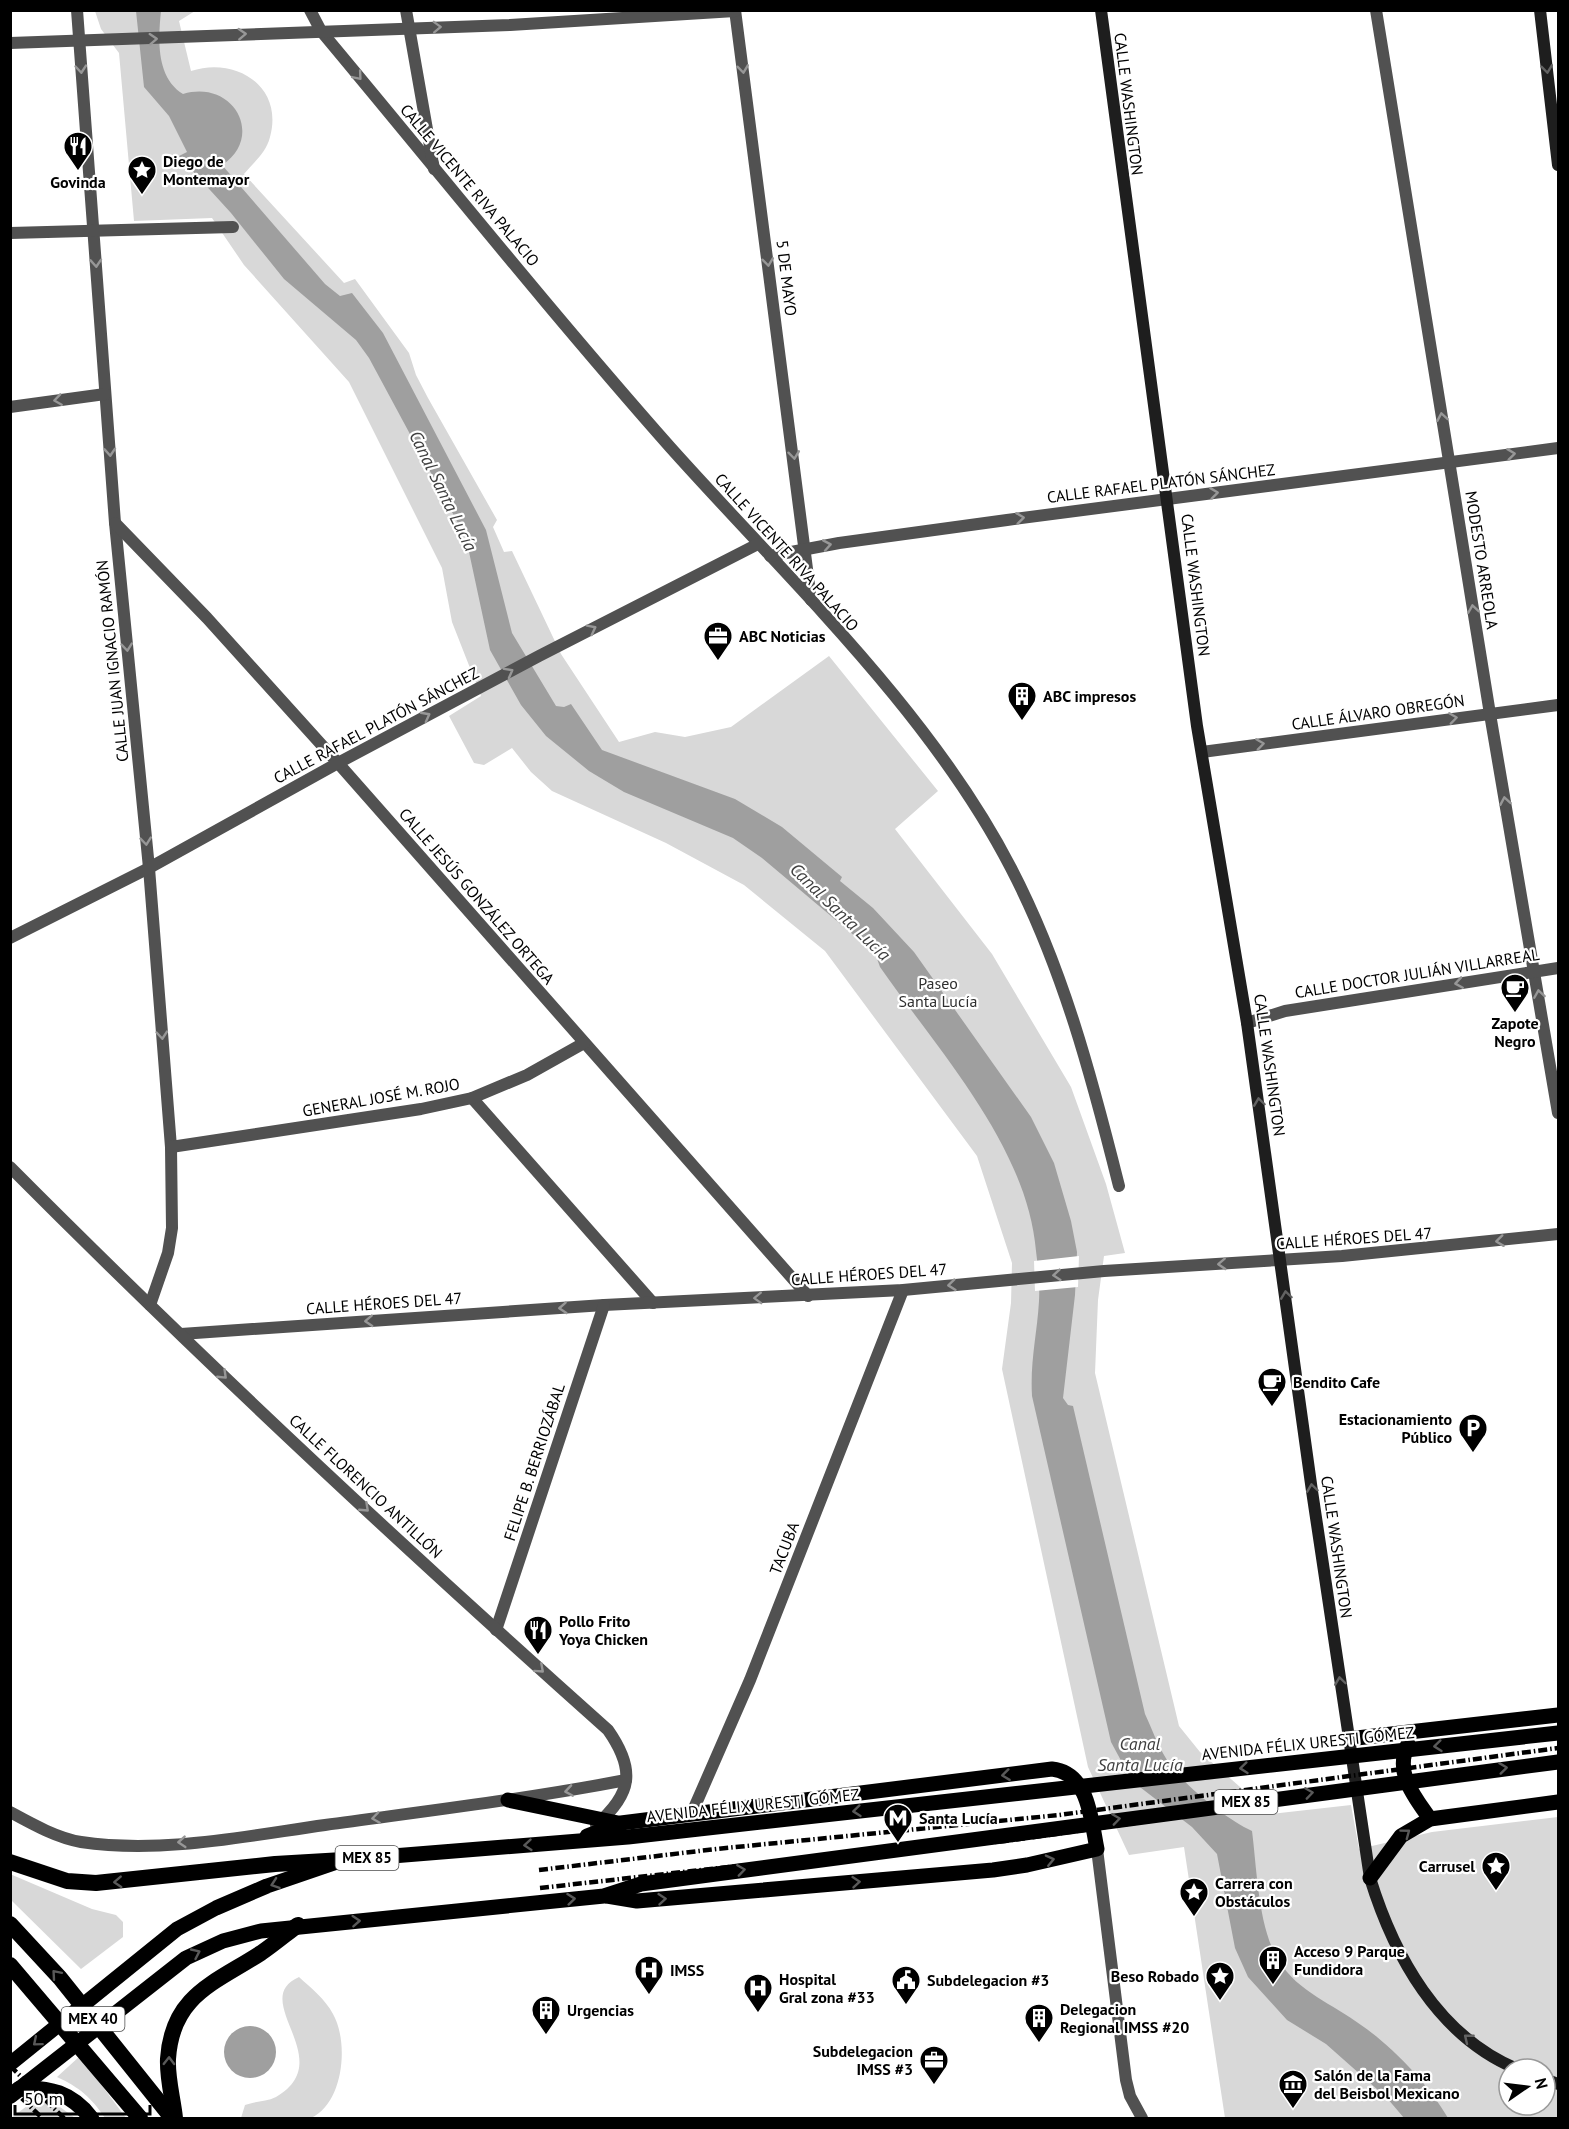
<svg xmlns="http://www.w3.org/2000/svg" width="1569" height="2129" viewBox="0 0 1569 2129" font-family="'PT Sans',sans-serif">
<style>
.green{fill:#d8d8d8;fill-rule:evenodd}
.water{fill:#9f9f9f}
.pier{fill:#fff}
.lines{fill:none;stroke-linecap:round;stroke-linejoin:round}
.minor{stroke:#515151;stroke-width:12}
.tertiary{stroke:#515151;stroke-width:12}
.secondary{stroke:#1e1e1e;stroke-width:12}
.primary{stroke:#000;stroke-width:15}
.trunk{stroke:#000;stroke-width:16}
.rail{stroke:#000;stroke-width:4.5;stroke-dasharray:9 3 1.5 3;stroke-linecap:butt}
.oneway{stroke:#979797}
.oneway2{stroke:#626262}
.oneway3{stroke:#595959}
.labels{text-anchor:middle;stroke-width:4.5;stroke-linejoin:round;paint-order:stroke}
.shield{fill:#fff;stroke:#4c4c4c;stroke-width:1.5}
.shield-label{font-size:15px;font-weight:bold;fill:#000}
.street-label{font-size:16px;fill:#000;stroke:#fff}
.poi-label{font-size:16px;font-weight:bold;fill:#000;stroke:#fff;text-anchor:start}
.park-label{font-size:16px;fill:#2f2f2f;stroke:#fff}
.water-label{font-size:18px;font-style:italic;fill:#404040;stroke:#fff}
</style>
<rect width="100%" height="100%" fill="#fff"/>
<!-- green -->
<g class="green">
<path d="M95,11H195L179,21L191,71C235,56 284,86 270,137C266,153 254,162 244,174L344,283L355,279L409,353L416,375L428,398L497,520L493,527L504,552L512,551L561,654L619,742L655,732L685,737L731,727L829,656L938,791L895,829L992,954L1071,1087L1106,1184L1125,1253L1104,1256L1098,1300L1095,1373L1179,1726L1200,1752L1271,1814L1351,1805L1359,1849L1432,1832L1558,1817V2118H1225L1184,1847L1129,1855L1088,1767L1002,1369L1011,1303L1012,1263L977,1156L825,951L744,885L666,843L552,791L531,772L512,748L484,765L474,763L449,716L481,696L452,622L442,568L349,382L244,265L212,218L134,221L119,53L101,29ZM1509,2069H1545V2105H1509Z"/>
<path d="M10,1874L92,1909L116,1915L123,1922V1937L81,1969L11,1900Z"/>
<path d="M299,1977C311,1988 325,1999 333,2014C349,2042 344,2103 311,2118C301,2122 255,2119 241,2118L245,2105C255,2101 266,2102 276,2097C340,2060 247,2000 299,1977Z"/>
<path d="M80,2056L126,2118H105C92,2098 79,2087 57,2077Z"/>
<path d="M41,2102L56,2104L75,2118H11L27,2106Z"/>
</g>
<!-- water -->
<g class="water">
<path d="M136,11H161C158,40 156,77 183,94C234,79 265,137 222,165L325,284L340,296L352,293L383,333L486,530L512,633L556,706L564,707L571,704L602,750L735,799L782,827L842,877L840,881L873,908L914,952L1031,1117L1054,1163L1071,1221L1077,1252L1075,1295L1063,1398L1068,1405L1073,1406L1145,1714C1152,1729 1158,1746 1167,1760C1182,1784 1226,1819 1252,1831C1257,1869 1258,1928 1279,1961C1298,1992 1333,2004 1361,2025C1393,2047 1429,2085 1448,2118H1404L1387,2098L1326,2044L1287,2020L1248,1977L1235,1948L1217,1854L1192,1827L1132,1781L1111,1742L1032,1396C1030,1361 1037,1335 1039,1301C1040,1285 1038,1267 1036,1251C1027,1146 939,1052 880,967L875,953L762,858L733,838L624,792L589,771L546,736L521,705L490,650L466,538L369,358L356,340L284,279L231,213L179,156L187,152L169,116L144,87Z"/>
<circle cx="250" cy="2052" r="26"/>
</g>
<!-- pier -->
<path class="pier" d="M1079,1256L1078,1287L1035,1291L1034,1261Z"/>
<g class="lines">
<!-- minor -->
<g class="minor">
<path d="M77,10L115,523L149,868L171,1147L172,1228L168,1253L150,1305"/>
<path d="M310,10L321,31C437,170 550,311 670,447C787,578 930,711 1011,868C1063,968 1092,1078 1119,1186"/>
<path d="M406,10L434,169"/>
<path d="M735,10L811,600"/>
<path d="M1376,10L1490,714L1558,1113"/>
<path d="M10,43L510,25L735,11"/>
<path d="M10,233L233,227"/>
<path d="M10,407L105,394"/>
<path d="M115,523L207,618L338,763L808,1296"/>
<path d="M770,556L839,543L1007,520L1558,448"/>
<path d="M1202,752L1558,705"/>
<path d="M10,938L149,868L338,763L539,656L758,544"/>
<path d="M1247,1023L1285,1011L1558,968"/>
<path d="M472,1098L653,1303"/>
<path d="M171,1147L421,1109L472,1098L527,1075L584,1043"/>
<path d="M181,1334L604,1305L903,1290L1104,1271L1342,1256L1558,1234"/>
<path d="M496,1630L604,1305"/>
<path d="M10,1812C32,1824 57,1838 81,1842C161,1854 246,1836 325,1825C426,1811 527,1799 626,1780"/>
<path d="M691,1815L750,1680L903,1290"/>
<path d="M1097,1849L1126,2080L1130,2096L1142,2118"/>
</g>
<!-- tertiary -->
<path class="tertiary" d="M10,1167C203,1361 404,1548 608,1730C636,1770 632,1794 596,1825"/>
<!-- secondary -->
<g class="secondary">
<path d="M1101,10L1197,726L1247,1023L1312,1491L1370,1878C1394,1956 1438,2036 1517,2069"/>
<path d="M1540,10L1558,165"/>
<path d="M1545,2079L1558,2084"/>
</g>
<!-- primary -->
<g class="primary">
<path d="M1348,1739L1558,1715"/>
<path d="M1408,1744C1394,1773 1414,1796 1430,1819"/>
<path d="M508,1800L618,1823"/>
<path d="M587,1836L621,1823L1052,1769C1089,1773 1091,1820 1097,1849L1027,1865L993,1870L637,1901L607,1896"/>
<path d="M1370,1878L1401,1836L1430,1819L1558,1802"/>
<path d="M10,2064L177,1929L216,1908L267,1886L343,1860L628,1837L1558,1733"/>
<path d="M19,2089L186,1958L223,1941L261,1931L604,1896L641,1884L1558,1762"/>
</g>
<!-- trunk -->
<g class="trunk">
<path d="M10,1862L67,1881L96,1883L275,1864L343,1860"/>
<path d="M10,1924L60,1978L172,2118"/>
<path d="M10,1965L140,2118"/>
<path d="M10,2096L19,2089C49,2087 72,2093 91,2118"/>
<path d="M175,2118C173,2099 167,2078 168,2059C172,1995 215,1983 261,1953C274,1944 286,1934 298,1925"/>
</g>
<!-- rail -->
<g class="rail">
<path d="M539,1870L716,1849L1059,1815L1558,1748"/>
<path d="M540,1888L719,1868L1005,1841L1558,1764"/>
<path d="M10,2066L64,2118"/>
<path d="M10,2087L42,2118"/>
</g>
</g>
<!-- one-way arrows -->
<defs><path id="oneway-chevron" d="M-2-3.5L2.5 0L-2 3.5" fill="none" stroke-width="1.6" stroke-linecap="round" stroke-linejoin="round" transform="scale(1.5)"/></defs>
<g class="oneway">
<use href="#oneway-chevron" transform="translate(437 27) rotate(-2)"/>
<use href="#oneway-chevron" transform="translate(242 34) rotate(-3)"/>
<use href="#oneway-chevron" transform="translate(153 39) rotate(-3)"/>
<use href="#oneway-chevron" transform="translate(81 69) rotate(85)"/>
<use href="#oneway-chevron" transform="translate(743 69) rotate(83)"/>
<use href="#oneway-chevron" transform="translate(358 76) rotate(50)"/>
<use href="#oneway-chevron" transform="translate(768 262) rotate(83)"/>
<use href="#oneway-chevron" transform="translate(96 263) rotate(86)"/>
<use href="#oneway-chevron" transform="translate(58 400) rotate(172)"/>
<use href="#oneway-chevron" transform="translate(1442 417) rotate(-100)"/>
<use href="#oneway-chevron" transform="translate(110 452) rotate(86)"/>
<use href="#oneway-chevron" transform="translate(1511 454) rotate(-7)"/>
<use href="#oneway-chevron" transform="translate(794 455) rotate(83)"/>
<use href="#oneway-chevron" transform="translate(1214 493) rotate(-7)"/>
<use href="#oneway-chevron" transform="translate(1020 518) rotate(-7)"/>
<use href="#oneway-chevron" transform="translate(827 545) rotate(-10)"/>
<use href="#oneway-chevron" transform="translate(1473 609) rotate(-99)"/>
<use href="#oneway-chevron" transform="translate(592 629) rotate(-27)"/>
<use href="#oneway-chevron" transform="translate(127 647) rotate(84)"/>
<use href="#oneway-chevron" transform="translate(509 672) rotate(-29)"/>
<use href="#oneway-chevron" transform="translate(426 716) rotate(-28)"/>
<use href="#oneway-chevron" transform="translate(1453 718) rotate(-8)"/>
<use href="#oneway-chevron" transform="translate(1260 744) rotate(-8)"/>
<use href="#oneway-chevron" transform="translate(1505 801) rotate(-100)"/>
<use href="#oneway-chevron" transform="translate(146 841) rotate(84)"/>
<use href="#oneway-chevron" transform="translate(1459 983) rotate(171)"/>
<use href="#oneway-chevron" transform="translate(1539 994) rotate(-99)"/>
<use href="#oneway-chevron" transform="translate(162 1035) rotate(85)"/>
<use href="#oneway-chevron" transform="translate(1500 1241) rotate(173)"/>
<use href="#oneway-chevron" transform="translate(1222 1264) rotate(177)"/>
<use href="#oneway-chevron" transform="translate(1057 1275) rotate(175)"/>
<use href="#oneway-chevron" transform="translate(952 1285) rotate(174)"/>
<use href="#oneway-chevron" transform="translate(758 1298) rotate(178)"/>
<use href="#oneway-chevron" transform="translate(563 1308) rotate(176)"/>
<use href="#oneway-chevron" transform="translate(369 1321) rotate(177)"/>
<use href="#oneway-chevron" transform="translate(223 1375) rotate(44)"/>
<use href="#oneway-chevron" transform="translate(365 1508) rotate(43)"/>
<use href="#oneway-chevron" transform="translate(540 1669) rotate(42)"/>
<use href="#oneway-chevron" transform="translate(569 1791) rotate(171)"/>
<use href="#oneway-chevron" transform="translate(376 1818) rotate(172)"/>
<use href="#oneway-chevron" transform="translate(182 1842) rotate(176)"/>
</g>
<g class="oneway2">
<use href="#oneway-chevron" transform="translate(1547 69) rotate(83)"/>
<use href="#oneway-chevron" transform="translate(1259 1102) rotate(-98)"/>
<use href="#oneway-chevron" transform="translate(1286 1295) rotate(-98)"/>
<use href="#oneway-chevron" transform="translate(1312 1488) rotate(-98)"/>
<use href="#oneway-chevron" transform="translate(1340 1681) rotate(-98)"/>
<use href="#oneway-chevron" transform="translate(1468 2038) rotate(-141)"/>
</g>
<g class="oneway3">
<use href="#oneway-chevron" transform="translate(1438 1746) rotate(174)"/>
<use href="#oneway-chevron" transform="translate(1244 1768) rotate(174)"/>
<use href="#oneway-chevron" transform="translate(1503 1768) rotate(-7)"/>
<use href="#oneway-chevron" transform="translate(1006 1775) rotate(173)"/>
<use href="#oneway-chevron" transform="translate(1309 1793) rotate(-8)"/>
<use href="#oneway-chevron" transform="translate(857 1811) rotate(174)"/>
<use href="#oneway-chevron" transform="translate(1116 1819) rotate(-8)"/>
<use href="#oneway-chevron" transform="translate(1406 1833) rotate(-37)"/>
<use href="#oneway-chevron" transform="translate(528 1845) rotate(175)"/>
<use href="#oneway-chevron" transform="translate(1050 1860) rotate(-13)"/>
<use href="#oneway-chevron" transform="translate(741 1870) rotate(-8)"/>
<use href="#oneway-chevron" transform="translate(118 1882) rotate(177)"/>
<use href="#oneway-chevron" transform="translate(856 1882) rotate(-5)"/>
<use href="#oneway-chevron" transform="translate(275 1884) rotate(161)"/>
<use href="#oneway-chevron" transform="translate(571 1899) rotate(-6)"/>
<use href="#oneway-chevron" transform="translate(662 1899) rotate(-5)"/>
<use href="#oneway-chevron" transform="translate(356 1921) rotate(-4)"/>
<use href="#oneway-chevron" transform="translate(196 1953) rotate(-25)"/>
<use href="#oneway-chevron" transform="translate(56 1974) rotate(-131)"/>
<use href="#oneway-chevron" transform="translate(37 2042) rotate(140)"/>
<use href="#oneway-chevron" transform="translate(169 2061) rotate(-89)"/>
</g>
<!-- icons -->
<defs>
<g id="restaurant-pin" transform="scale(1.5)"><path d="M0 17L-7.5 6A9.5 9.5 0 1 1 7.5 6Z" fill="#000" stroke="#fff"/><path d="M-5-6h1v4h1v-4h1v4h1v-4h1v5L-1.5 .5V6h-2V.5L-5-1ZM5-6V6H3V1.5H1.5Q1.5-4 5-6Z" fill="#fff"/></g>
<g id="sight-pin" transform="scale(1.5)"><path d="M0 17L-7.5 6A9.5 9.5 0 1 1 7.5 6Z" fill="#000" stroke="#fff"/><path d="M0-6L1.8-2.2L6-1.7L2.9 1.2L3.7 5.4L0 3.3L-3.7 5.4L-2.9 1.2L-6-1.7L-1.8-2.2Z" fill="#fff"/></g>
<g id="office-pin" transform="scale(1.5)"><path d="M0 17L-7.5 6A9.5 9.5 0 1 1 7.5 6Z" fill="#000" stroke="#fff"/><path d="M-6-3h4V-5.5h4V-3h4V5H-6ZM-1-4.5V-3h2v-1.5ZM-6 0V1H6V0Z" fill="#fff"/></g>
<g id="building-pin" transform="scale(1.5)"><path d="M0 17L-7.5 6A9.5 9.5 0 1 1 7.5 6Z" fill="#000" stroke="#fff"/><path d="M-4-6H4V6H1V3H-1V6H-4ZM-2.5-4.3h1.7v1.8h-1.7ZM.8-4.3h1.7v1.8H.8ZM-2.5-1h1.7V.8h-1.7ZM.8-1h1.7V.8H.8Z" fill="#fff"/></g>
<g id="cafe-pin" transform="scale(1.5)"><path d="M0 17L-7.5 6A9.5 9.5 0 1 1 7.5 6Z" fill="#000" stroke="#fff"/><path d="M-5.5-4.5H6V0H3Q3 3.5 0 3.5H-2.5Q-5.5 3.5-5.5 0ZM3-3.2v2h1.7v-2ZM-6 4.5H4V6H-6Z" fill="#fff"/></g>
<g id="parking-pin" transform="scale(1.5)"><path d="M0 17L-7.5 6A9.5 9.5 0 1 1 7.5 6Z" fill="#000" stroke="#fff"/><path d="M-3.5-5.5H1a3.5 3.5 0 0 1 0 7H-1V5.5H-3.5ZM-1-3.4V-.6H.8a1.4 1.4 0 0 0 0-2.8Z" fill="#fff"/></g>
<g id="metro-pin" transform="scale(1.5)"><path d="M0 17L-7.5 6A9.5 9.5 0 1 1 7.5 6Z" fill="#000" stroke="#fff"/><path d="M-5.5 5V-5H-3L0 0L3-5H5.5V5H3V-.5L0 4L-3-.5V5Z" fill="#fff"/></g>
<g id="hospital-pin" transform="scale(1.5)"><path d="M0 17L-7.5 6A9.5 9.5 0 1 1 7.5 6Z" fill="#000" stroke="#fff"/><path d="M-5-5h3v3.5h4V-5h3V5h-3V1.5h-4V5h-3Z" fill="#fff"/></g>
<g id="civic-pin" transform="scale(1.5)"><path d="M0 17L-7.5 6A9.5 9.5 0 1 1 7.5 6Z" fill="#000" stroke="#fff"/><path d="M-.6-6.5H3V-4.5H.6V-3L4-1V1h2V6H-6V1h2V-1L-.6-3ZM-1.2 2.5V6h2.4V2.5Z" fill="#fff"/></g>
<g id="museum-pin" transform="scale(1.5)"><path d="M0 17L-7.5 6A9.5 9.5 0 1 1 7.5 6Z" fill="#000" stroke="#fff"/><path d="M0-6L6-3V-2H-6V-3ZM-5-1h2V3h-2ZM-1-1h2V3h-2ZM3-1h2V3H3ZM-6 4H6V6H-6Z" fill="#fff"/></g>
</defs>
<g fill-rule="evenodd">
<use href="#restaurant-pin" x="78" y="146"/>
<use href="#sight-pin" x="142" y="170"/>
<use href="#office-pin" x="718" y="636"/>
<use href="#building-pin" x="1022" y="696"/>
<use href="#cafe-pin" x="1515" y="988"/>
<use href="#cafe-pin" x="1272" y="1382"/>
<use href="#parking-pin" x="1473" y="1428"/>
<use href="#restaurant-pin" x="538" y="1630"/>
<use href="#metro-pin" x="898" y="1818"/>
<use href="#sight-pin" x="1496" y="1866"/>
<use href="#sight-pin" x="1194" y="1892"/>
<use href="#building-pin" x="1273" y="1960"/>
<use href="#hospital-pin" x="649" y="1970"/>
<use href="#sight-pin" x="1220" y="1976"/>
<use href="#civic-pin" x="906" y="1980"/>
<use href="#hospital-pin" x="758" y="1988"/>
<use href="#building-pin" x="546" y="2010"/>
<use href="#building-pin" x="1039" y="2018"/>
<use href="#office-pin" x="934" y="2060"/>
<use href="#museum-pin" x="1293" y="2084"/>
</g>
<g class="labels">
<!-- shield labels -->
<g class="shield">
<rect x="1214.5" y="1790" width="63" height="24" rx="4.5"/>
<rect x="335.5" y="1846" width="63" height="24" rx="4.5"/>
<rect x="61.5" y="2007" width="63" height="24" rx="4.5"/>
</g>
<g class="shield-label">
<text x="1246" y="1807">MEX 85</text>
<text x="367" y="1863">MEX 85</text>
<text x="93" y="2024">MEX 40</text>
</g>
<!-- street labels -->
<g class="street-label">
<text transform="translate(1129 104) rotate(83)" y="6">CALLE WASHINGTON</text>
<text transform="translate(470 185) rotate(50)" y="6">CALLE VICENTE RIVA PALACIO</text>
<text transform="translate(787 278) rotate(83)" y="6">5 DE MAYO</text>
<text transform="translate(1161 483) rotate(-7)" y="6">CALLE RAFAEL PLATÓN SÁNCHEZ</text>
<text transform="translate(787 552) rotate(48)" y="6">CALLE VICENTE RIVA PALACIO</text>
<text transform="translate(1482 560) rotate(81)" y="6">MODESTO ARREOLA</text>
<text transform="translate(1196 585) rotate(83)" y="6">CALLE WASHINGTON</text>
<text transform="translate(112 661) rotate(-96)" y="6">CALLE JUAN IGNACIO RAMÓN</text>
<text transform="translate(1378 712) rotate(-8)" y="6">CALLE ÁLVARO OBREGÓN</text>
<text transform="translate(376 725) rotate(-28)" y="6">CALLE RAFAEL PLATÓN SÁNCHEZ</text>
<text transform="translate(477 896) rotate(49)" y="6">CALLE JESÚS GONZÁLEZ ORTEGA</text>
<text transform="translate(1417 973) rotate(-9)" y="6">CALLE DOCTOR JULIÁN VILLARREAL</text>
<text transform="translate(1270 1065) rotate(82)" y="6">CALLE WASHINGTON</text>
<text transform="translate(381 1097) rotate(-10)" y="6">GENERAL JOSÉ M. ROJO</text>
<text transform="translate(1354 1238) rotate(-4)" y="6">CALLE HÉROES DEL 47</text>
<text transform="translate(869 1274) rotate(-4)" y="6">CALLE HÉROES DEL 47</text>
<text transform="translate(384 1303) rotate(-4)" y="6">CALLE HÉROES DEL 47</text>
<text transform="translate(534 1462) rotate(-72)" y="6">FELIPE B. BERRIOZÁBAL</text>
<text transform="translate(366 1486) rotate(43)" y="6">CALLE FLORENCIO ANTILLÓN</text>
<text transform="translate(1337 1547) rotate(82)" y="6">CALLE WASHINGTON</text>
<text transform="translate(784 1548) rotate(-69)" y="6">TACUBA</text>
<text transform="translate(1308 1743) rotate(-6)" y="6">AVENIDA FÉLIX URESTI GÓMEZ</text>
<text transform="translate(753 1805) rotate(-6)" y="6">AVENIDA FÉLIX URESTI GÓMEZ</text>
</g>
<!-- poi labels -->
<g class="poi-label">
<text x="163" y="167">Diego de<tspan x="163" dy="18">Montemayor</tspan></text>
<text x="78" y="188" text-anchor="middle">Govinda</text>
<text x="739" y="642">ABC Noticias</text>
<text x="1043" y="702">ABC impresos</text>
<text x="1515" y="1029" text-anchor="middle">Zapote<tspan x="1515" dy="18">Negro</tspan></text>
<text x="1293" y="1388">Bendito Cafe</text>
<text x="1452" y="1425" text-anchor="end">Estacionamiento<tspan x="1452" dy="18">Público</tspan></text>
<text x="559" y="1627">Pollo Frito<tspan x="559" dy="18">Yoya Chicken</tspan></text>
<text x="919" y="1824">Santa Lucía</text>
<text x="1475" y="1872" text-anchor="end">Carrusel</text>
<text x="1215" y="1889">Carrera con<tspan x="1215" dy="18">Obstáculos</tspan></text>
<text x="1294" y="1957">Acceso 9 Parque<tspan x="1294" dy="18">Fundidora</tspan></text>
<text x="670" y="1976">IMSS</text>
<text x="1199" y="1982" text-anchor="end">Beso Robado</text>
<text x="779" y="1985">Hospital<tspan x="779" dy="18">Gral zona #33</tspan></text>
<text x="927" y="1986">Subdelegacion #3</text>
<text x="1060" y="2015">Delegacion<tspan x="1060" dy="18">Regional IMSS #20</tspan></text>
<text x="567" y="2016">Urgencias</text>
<text x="913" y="2057" text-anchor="end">Subdelegacion<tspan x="913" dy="18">IMSS #3</tspan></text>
<text x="1314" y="2081">Salón de la Fama<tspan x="1314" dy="18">del Beisbol Mexicano</tspan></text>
</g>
<!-- park labels -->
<g class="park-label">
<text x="938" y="989">Paseo<tspan x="938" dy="18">Santa Lucía</tspan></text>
</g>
<!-- water labels -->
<g class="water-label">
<text transform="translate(443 491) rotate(64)" y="6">Canal Santa Lucía</text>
<text transform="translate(840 912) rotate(44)" y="6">Canal Santa Lucía</text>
<text x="1140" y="1750">Canal<tspan x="1140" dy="21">Santa Lucía</tspan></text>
</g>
</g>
<!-- border -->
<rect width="1569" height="2129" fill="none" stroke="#000000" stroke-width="24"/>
<!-- north arrow -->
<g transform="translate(1527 2087) rotate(76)"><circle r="28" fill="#ffffff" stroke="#999999" stroke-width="1.5"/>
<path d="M0-4.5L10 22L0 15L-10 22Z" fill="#000000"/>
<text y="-9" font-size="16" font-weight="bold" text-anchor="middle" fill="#000000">N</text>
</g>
<!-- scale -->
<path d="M15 2105v9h135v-9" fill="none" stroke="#000000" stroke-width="3"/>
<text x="24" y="2105" font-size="18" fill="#000000" stroke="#ffffff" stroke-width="4.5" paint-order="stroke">50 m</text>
</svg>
